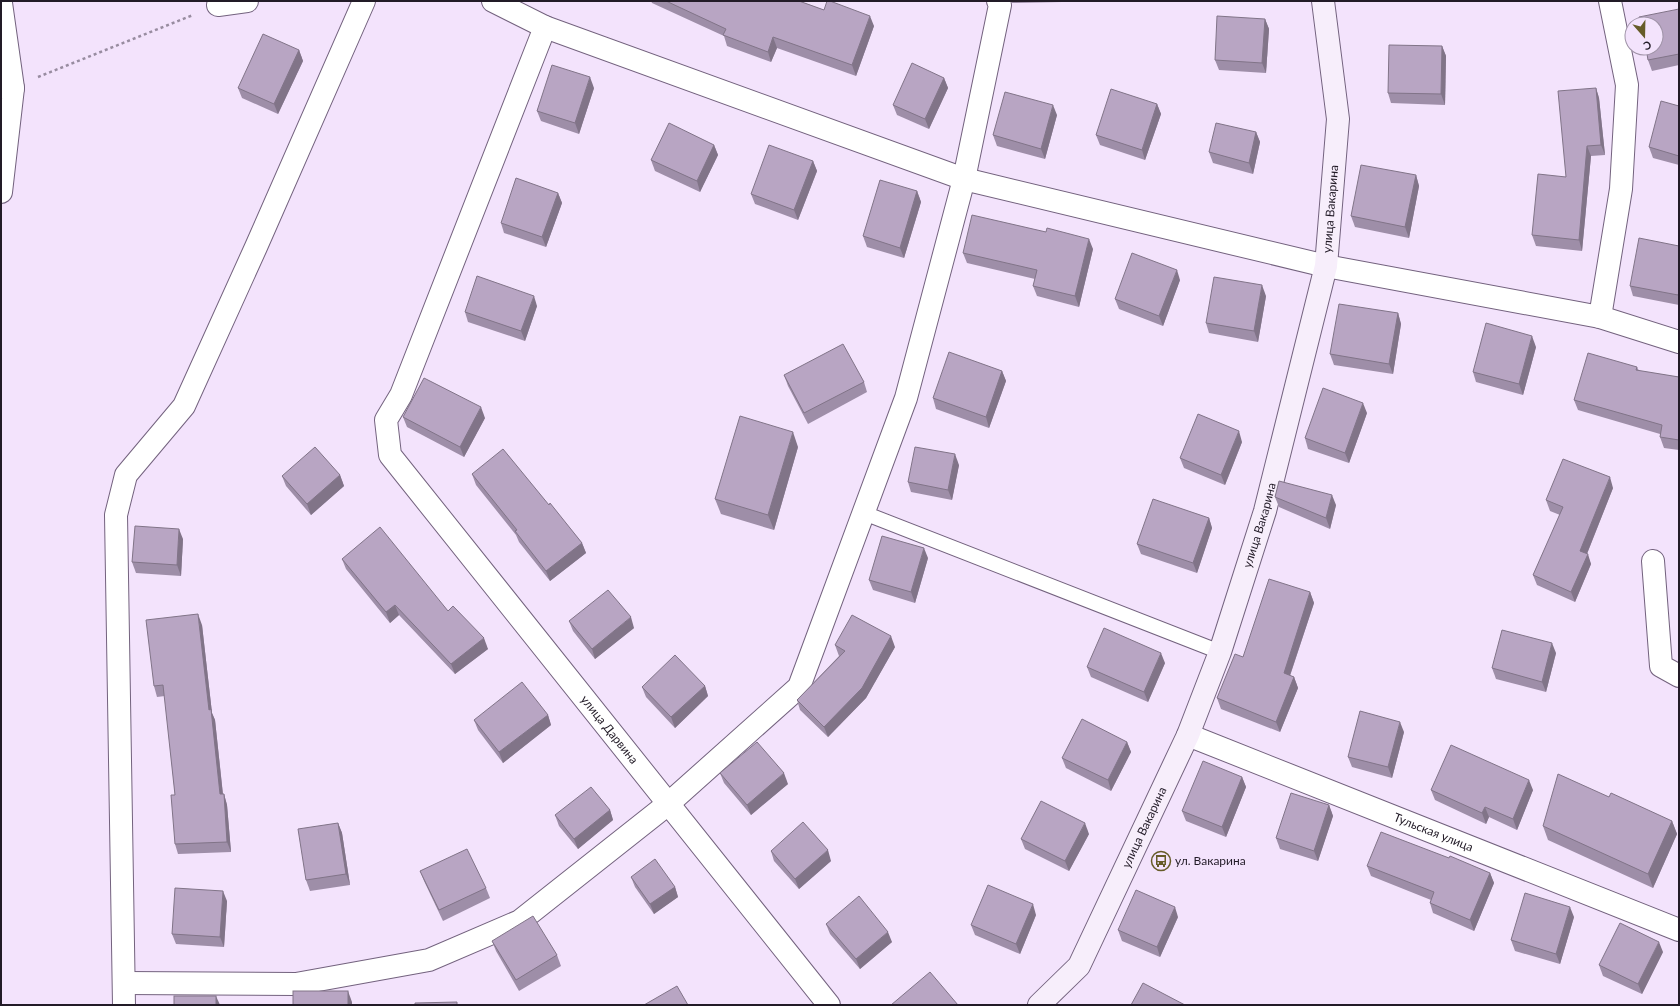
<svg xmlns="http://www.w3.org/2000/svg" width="1680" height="1006" viewBox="0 0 1680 1006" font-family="Lato,sans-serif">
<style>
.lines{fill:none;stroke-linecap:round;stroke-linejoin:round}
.lane-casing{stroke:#73627e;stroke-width:16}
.street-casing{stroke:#73627e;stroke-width:24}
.secondary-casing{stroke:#73627e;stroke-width:24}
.path{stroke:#988ca0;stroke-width:2.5;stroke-dasharray:3 3;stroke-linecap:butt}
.lane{stroke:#fff;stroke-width:14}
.street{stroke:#fff;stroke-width:22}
.secondary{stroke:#f7eefb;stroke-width:22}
.wall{fill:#9e8ea8}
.shaded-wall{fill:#817488}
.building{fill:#b8a5c3;stroke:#817488}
.labels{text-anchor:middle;stroke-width:3.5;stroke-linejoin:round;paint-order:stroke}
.street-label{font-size:12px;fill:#221b27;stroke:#f3e3fc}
.poi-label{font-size:12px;fill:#221b27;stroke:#f3e3fc;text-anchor:start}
</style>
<rect width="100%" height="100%" fill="#f3e3fc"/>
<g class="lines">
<!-- lane casing -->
<g class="lane-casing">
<path id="lane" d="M864,513L1220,652"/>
</g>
<!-- street casing -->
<g class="street-casing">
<g id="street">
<path d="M493,1L545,27L964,179L1326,266L1600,317L1679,342"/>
<path d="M1,3L13,88"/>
<path d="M218,5L247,1"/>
<path id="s1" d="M545,27L401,395L386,420L390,455L829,1005"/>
<path d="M1,87L13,88L1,192"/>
<path d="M1600,317L1621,189L1627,85L1610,1"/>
<path d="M1653,561L1661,666L1679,676"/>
<path id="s2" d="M1188,735L1679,930"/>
<path d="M124,983L296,984L429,960L520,921L668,804L799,687L906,398L964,179L1000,5L998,1"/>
<path d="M124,1005L116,515L126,475L184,406L256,247L364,1"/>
</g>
</g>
<!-- secondary casing -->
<g class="secondary-casing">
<g id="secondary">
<path id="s3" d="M1039,1005L1079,966L1188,735L1220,652L1265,511L1326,266L1338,119L1323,1"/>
</g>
</g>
<!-- path -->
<path class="path" d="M38,77L193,15"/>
<!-- lane -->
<use href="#lane" class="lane"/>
<!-- street -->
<use href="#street" class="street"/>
<!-- secondary -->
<use href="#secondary" class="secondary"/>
</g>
<!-- wall -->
<g class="wall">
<path d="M651,1H799L824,10L874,26L856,76L777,48L771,62L727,46L724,36L652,3Z"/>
<path d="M1011,1H1062V2L1012,3Z"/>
<path d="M1679,9V65L1652,71L1648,60Z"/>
<path d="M1265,19L1269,29L1266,73L1219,70L1215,60Z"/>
<path d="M1442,46L1446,56L1445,105L1391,103L1388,93Z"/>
<path d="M299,50L303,61L278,114L242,98L238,88Z"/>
<path d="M944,78L948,88L929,129L897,115L893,105Z"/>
<path d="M594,88L579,134L541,121L537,111Z"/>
<path d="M1596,88L1599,98L1605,155L1591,156L1582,251L1536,246L1532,235L1566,177Z"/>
<path d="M1157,104L1161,114L1145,160L1100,145L1096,135Z"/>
<path d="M1679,106V165L1653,158L1649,147Z"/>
<path d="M1057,115L1045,159L997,146L993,135Z"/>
<path d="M1256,132L1260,142L1253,174L1213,163L1209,152Z"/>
<path d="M714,145L718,155L700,192L655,171L651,160Z"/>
<path d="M813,161L817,171L798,220L755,204L751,194Z"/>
<path d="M1416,175L1419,186L1409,238L1355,227L1351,216Z"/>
<path d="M917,191L921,202L904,258L867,247L863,236Z"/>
<path d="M558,193L562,203L546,247L504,233L501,223Z"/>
<path d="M1046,232L1093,249L1079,307L1037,296L1033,286L1035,279L967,263L963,253Z"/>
<path d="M1679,246V305L1633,296L1630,286Z"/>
<path d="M1180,280L1163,326L1119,309L1115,299Z"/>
<path d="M1266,296L1258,342L1209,333L1206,323Z"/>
<path d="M537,306L525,341L468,322L465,312Z"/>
<path d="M1398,313L1401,324L1393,374L1334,365L1330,354Z"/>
<path d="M1536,347L1523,395L1476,382L1473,372Z"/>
<path d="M1637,367L1639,371L1679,377V450L1664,448L1660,437V434L1578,410L1574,400Z"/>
<path d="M1002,371L1006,381L989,428L936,409L933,398Z"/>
<path d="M784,375L864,382L867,392L808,424L788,386Z"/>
<path d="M1367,413L1349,463L1308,449L1305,438Z"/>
<path d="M403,417L485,418L464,457L407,427Z"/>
<path d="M1242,442L1225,485L1184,468L1180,458Z"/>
<path d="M798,447L774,530L721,514L715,499Z"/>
<path d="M959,465L952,500L911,492L908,482Z"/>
<path d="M472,474L549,505L582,543L586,553L550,581L519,542L516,535L476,485Z"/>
<path d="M340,475L344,486L311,515L286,486L282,476Z"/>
<path d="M1613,488L1587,554L1591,564L1575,602L1537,585L1533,575L1560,515L1550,511L1546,500Z"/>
<path d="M1275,497L1336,505L1330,529L1279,507Z"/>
<path d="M1209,518L1212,528L1197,573L1141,554L1137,544Z"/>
<path d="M183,539L181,576L136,573L132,562Z"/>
<path d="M928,558L915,603L873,590L869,580Z"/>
<path d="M342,559L448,611L488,649L455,674L399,615L390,623L346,569Z"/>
<path d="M1310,592L1314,603L1290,676L1294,677L1298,688L1280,732L1221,709L1217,698L1243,657Z"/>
<path d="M569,621L634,628L595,659L573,631Z"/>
<path d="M202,625L212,713L215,720L223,794H224L227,805L231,852L178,854L175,844V795L165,696L157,697L154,686Z"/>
<path d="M835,645L895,647L866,698L828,737L800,710L797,700L839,656Z"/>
<path d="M1556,653L1546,692L1496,679L1492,668Z"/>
<path d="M1165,663L1148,702L1091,677L1087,667Z"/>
<path d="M705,686L708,696L675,728L646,697L642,687Z"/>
<path d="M548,715L551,725L503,763L478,730L474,720Z"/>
<path d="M1404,732L1392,778L1352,767L1348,757Z"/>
<path d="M1127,742L1131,752L1111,791L1066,768L1062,758Z"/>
<path d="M720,773L788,784L751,815L724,783Z"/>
<path d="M1242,777L1246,787L1226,837L1186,821L1182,811Z"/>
<path d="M1431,790H1533L1517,830L1489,817L1486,824L1435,800Z"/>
<path d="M1609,797L1672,821L1677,834L1653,888L1548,840L1543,826Z"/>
<path d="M1329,805L1333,816L1318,861L1280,849L1276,838Z"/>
<path d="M610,810L613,820L578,849L559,826L555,815Z"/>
<path d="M338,823L342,833L350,885L310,891L306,880Z"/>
<path d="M1089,834L1069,871L1025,849L1021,839Z"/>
<path d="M771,851L831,861L799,889L774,861Z"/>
<path d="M1449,858L1490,873L1494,883L1474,931L1433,913L1430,903L1431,900L1371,876L1367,866Z"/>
<path d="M420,871L486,888L490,898L443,921L424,881Z"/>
<path d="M631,877L675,887L678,897L654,914L635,887Z"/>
<path d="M227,901L224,947L176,944L172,934Z"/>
<path d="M1036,915L1020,954L975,935L971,925Z"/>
<path d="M1178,917L1160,957L1122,941L1118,930Z"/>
<path d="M1574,917L1560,964L1515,951L1511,940Z"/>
<path d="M826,924L892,942L860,969L830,934Z"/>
<path d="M492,941L557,955L561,966L519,991L496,951Z"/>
<path d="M1663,952L1642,994L1603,976L1599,965Z"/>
</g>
<!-- shaded-wall -->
<g class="shaded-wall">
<path d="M870,16L874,26L856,76L852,65Z"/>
<path d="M1265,19L1269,29L1266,73L1262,63Z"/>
<path d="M773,37L777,48L771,62L768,52Z"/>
<path d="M1442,46L1446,56L1445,105L1441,94Z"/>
<path d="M299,50L303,61L278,114L274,104Z"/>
<path d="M590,77L594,88L579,134L575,123Z"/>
<path d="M944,78L948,88L929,129L925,119Z"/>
<path d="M1596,88L1599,98L1605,155L1601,145Z"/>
<path d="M1157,104L1161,114L1145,160L1142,150Z"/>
<path d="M1053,105L1057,115L1045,159L1041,149Z"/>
<path d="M1256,132L1260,142L1253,174L1249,163Z"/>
<path d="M714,145L718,155L700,192L697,181Z"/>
<path d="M1587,146L1591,156L1582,251L1579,240Z"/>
<path d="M813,161L817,171L798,220L794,210Z"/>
<path d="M1416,175L1419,186L1409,238L1405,227Z"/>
<path d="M917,191L921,202L904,258L900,248Z"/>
<path d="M558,193L562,203L546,247L542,237Z"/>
<path d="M1089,239L1093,249L1079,307L1075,296Z"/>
<path d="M1177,270L1180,280L1163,326L1159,316Z"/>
<path d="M1262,285L1266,296L1258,342L1254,331Z"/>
<path d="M534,296L537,306L525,341L521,331Z"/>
<path d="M1398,313L1401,324L1393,374L1389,364Z"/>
<path d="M1532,336L1536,347L1523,395L1519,384Z"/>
<path d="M1002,371L1006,381L989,428L986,417Z"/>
<path d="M1363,403L1367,413L1349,463L1345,453Z"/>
<path d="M481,407L485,418L464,457L460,447Z"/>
<path d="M1239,431L1242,442L1225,485L1221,475Z"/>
<path d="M793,432L798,447L774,530L768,515Z"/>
<path d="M955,454L959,465L952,500L948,490Z"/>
<path d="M340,475L344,486L311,515L307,504Z"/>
<path d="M1610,477L1613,488L1584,561L1580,551Z"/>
<path d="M1332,495L1336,505L1330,529L1326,518Z"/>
<path d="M1209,518L1212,528L1197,573L1193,563Z"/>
<path d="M179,529L183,539L181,576L177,565Z"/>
<path d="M582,543L586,553L550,581L546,571Z"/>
<path d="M924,548L928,558L915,603L911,592Z"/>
<path d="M1588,554L1591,564L1575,602L1571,592Z"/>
<path d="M1310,592L1314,603L1287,684L1284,673Z"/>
<path d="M395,605L399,615L390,623L386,612Z"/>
<path d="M198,614L202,625L212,713L215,720L224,805L220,794L209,710Z"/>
<path d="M631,617L634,628L595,659L592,649Z"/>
<path d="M891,636L895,647L866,698L828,737L824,727Z"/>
<path d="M484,638L488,649L455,674L451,664Z"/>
<path d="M1552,643L1556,653L1546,692L1542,682Z"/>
<path d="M1161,653L1165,663L1148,702L1144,692Z"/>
<path d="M1294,677L1298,688L1280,732L1276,722Z"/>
<path d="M705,686L708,696L675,728L671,717Z"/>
<path d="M548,715L551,725L503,763L499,752Z"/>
<path d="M1400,722L1404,732L1392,778L1388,767Z"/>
<path d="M1127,742L1131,752L1111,791L1108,780Z"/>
<path d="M784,773L788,784L751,815L747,805Z"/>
<path d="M1242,777L1246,787L1226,837L1222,827Z"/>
<path d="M1529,780L1533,790L1517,830L1513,819Z"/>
<path d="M224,794L227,805L231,852L227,842Z"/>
<path d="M1329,805L1333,816L1318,861L1314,851Z"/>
<path d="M1485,807L1489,817L1486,824L1482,813Z"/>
<path d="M610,810L613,820L578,849L574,839Z"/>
<path d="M1672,821L1677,834L1653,888L1648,874Z"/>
<path d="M338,823L342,833L350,885L346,874Z"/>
<path d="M1085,823L1089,834L1069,871L1065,861Z"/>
<path d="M828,850L831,861L799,889L795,879Z"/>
<path d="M1490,873L1494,883L1474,931L1470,920Z"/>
<path d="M675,887L678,897L654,914L650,904Z"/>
<path d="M223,891L227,901L224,947L220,937Z"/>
<path d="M1033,904L1036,915L1020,954L1016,944Z"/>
<path d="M1175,907L1178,917L1160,957L1157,947Z"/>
<path d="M1570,907L1574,917L1560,964L1556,954Z"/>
<path d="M888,932L892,942L860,969L856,959Z"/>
<path d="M1659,942L1663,952L1642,994L1638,984Z"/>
<path d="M348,991L352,1002V1005H348Z"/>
<path d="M216,996L220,1005H216Z"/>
</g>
<!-- building -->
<g class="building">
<path d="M666,1H799L824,10L827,1H830L870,16L852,65L773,37L768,52L723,35L726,29Z"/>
<path d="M1679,9V54L1648,60L1646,48H1656V24H1640L1639,17Z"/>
<path d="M1217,16L1265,19L1262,63L1215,60Z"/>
<path d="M263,34L299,50L274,104L238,88Z"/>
<path d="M1389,45L1442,46L1441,94L1388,93Z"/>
<path d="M912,63L944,78L925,119L893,105Z"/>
<path d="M552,65L590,77L575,123L537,111Z"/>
<path d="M1596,88L1601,145L1587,146L1579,240L1532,235L1538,174L1566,177L1558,91Z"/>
<path d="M1111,89L1157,104L1142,150L1096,135Z"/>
<path d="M1005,92L1053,105L1041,149L993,135Z"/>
<path d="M1661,101L1679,106V156L1649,147Z"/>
<path d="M669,123L714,145L697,181L651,160Z"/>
<path d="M1216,123L1256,132L1249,163L1209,152Z"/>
<path d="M769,145L813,161L794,210L751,194Z"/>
<path d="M1361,165L1416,175L1405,227L1351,216Z"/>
<path d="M516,178L558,193L542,237L501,223Z"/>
<path d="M880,180L917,191L900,248L863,236Z"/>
<path d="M972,215L1046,232L1047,228L1089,239L1075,296L1033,286L1037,270L963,253Z"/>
<path d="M1639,238L1679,246V292L1678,295L1630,286Z"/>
<path d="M1132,253L1177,270L1159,316L1115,299Z"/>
<path d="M477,276L534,296L521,331L465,312Z"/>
<path d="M1214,277L1262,285L1254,331L1206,323Z"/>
<path d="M1339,304L1398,313L1389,364L1330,354Z"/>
<path d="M1486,323L1532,336L1519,384L1473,372Z"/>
<path d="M843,344L864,382L804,413L784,375Z"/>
<path d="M949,352L1002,371L986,417L933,398Z"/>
<path d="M1588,353L1637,367L1636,370L1679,377V440L1660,437L1662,425L1574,400Z"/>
<path d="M424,378L481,407L460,447L403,417Z"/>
<path d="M1323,388L1363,403L1345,453L1305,438Z"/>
<path d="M1198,414L1239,431L1221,475L1180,458Z"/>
<path d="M740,416L793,432L768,515L715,499Z"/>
<path d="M315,447L340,475L307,504L282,476Z"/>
<path d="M915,447L955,454L948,490L908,482Z"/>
<path d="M503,449L549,505L550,503L582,543L546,571L515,531L517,530L472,474Z"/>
<path d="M1563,459L1610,477L1580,551L1588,554L1571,592L1533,575L1563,507L1546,500Z"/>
<path d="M1279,481L1332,495L1326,518L1275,497Z"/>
<path d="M1153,499L1209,518L1193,563L1137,544Z"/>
<path d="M135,526L179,529L177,565L132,562Z"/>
<path d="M380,527L448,611L453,606L484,638L451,664L395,605L386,612L342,559Z"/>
<path d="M882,536L924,548L911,592L869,580Z"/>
<path d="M1269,579L1310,592L1284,673L1294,677L1276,722L1217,698L1235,654L1243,657Z"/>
<path d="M608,590L631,617L592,649L569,621Z"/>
<path d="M198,614L209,710L211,709L220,794H224L227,842L175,844L171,795H175L163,685L154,686L146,620Z"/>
<path d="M852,615L891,636L862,688L824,727L797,700L845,651L835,645Z"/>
<path d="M1104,628L1161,653L1144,692L1087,667Z"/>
<path d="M1502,630L1552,643L1542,682L1492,668Z"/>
<path d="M675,655L705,686L671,717L642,687Z"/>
<path d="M522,682L548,715L499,752L474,720Z"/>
<path d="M1360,711L1400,722L1388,767L1348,757Z"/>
<path d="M1082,719L1127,742L1108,780L1062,758Z"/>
<path d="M757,742L784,773L747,805L720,773Z"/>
<path d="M1451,745L1529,780L1513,819L1485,807L1482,813L1431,790Z"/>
<path d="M1203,761L1242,777L1222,827L1182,811Z"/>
<path d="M1558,774L1609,797L1611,793L1672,821L1648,874L1543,826Z"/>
<path d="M591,787L610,810L574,839L555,815Z"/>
<path d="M1291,793L1329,805L1314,851L1276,838Z"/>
<path d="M1041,801L1085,823L1065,861L1021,839Z"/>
<path d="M803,822L828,850L795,879L771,851Z"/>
<path d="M338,823L346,874L306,880L298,829Z"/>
<path d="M1381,832L1449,858L1450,856L1490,873L1470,920L1430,903L1434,892L1367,866Z"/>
<path d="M467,849L486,888L439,910L420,871Z"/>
<path d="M655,859L675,887L650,904L631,877Z"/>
<path d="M988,885L1033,904L1016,944L971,925Z"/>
<path d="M175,888L223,891L220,937L172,934Z"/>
<path d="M1136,890L1175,907L1157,947L1118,930Z"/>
<path d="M1525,893L1570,907L1556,954L1511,940Z"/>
<path d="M859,896L888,932L856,959L826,924Z"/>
<path d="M533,916L557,955L516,980L492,941Z"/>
<path d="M1620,923L1659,942L1638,984L1599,965Z"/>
<path d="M930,972L958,1005H891Z"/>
<path d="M1143,983L1185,1005H1131Z"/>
<path d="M677,986L688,1005H644Z"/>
<rect x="293" y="991" width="55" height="14"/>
<rect x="174" y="996" width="42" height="9"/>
<path d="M457,1002V1005H415V1003Z"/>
</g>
<!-- icons -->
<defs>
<g id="bus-ring" transform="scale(1)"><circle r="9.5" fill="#f3e3fc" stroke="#665b28" stroke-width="1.5"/><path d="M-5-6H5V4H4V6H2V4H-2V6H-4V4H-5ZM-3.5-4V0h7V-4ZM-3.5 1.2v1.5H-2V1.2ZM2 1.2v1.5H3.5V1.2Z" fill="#665b28"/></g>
</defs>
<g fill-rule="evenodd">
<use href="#bus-ring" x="1161" y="861"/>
</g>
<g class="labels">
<!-- street labels -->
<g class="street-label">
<text dy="4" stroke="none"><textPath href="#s3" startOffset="858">улица Вакарина</textPath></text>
<text dy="4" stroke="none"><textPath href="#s3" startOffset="533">улица Вакарина</textPath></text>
<text dy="4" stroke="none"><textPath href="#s1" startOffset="811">улица Дарвина</textPath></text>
<text dy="4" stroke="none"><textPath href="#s3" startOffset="209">улица Вакарина</textPath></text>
<text dy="4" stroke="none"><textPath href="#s2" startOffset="264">Тульская улица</textPath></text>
</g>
<!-- poi labels -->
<g class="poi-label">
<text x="1175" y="865">ул. Вакарина</text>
</g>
</g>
<!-- border -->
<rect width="1680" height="1006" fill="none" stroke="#221b27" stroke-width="4"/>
<!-- north arrow -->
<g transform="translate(1644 36) rotate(160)"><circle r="19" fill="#f3e3fc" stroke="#9f93a7"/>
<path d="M0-3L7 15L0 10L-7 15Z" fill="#665b28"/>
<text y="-6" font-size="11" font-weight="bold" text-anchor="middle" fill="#221b27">С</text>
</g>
</svg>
